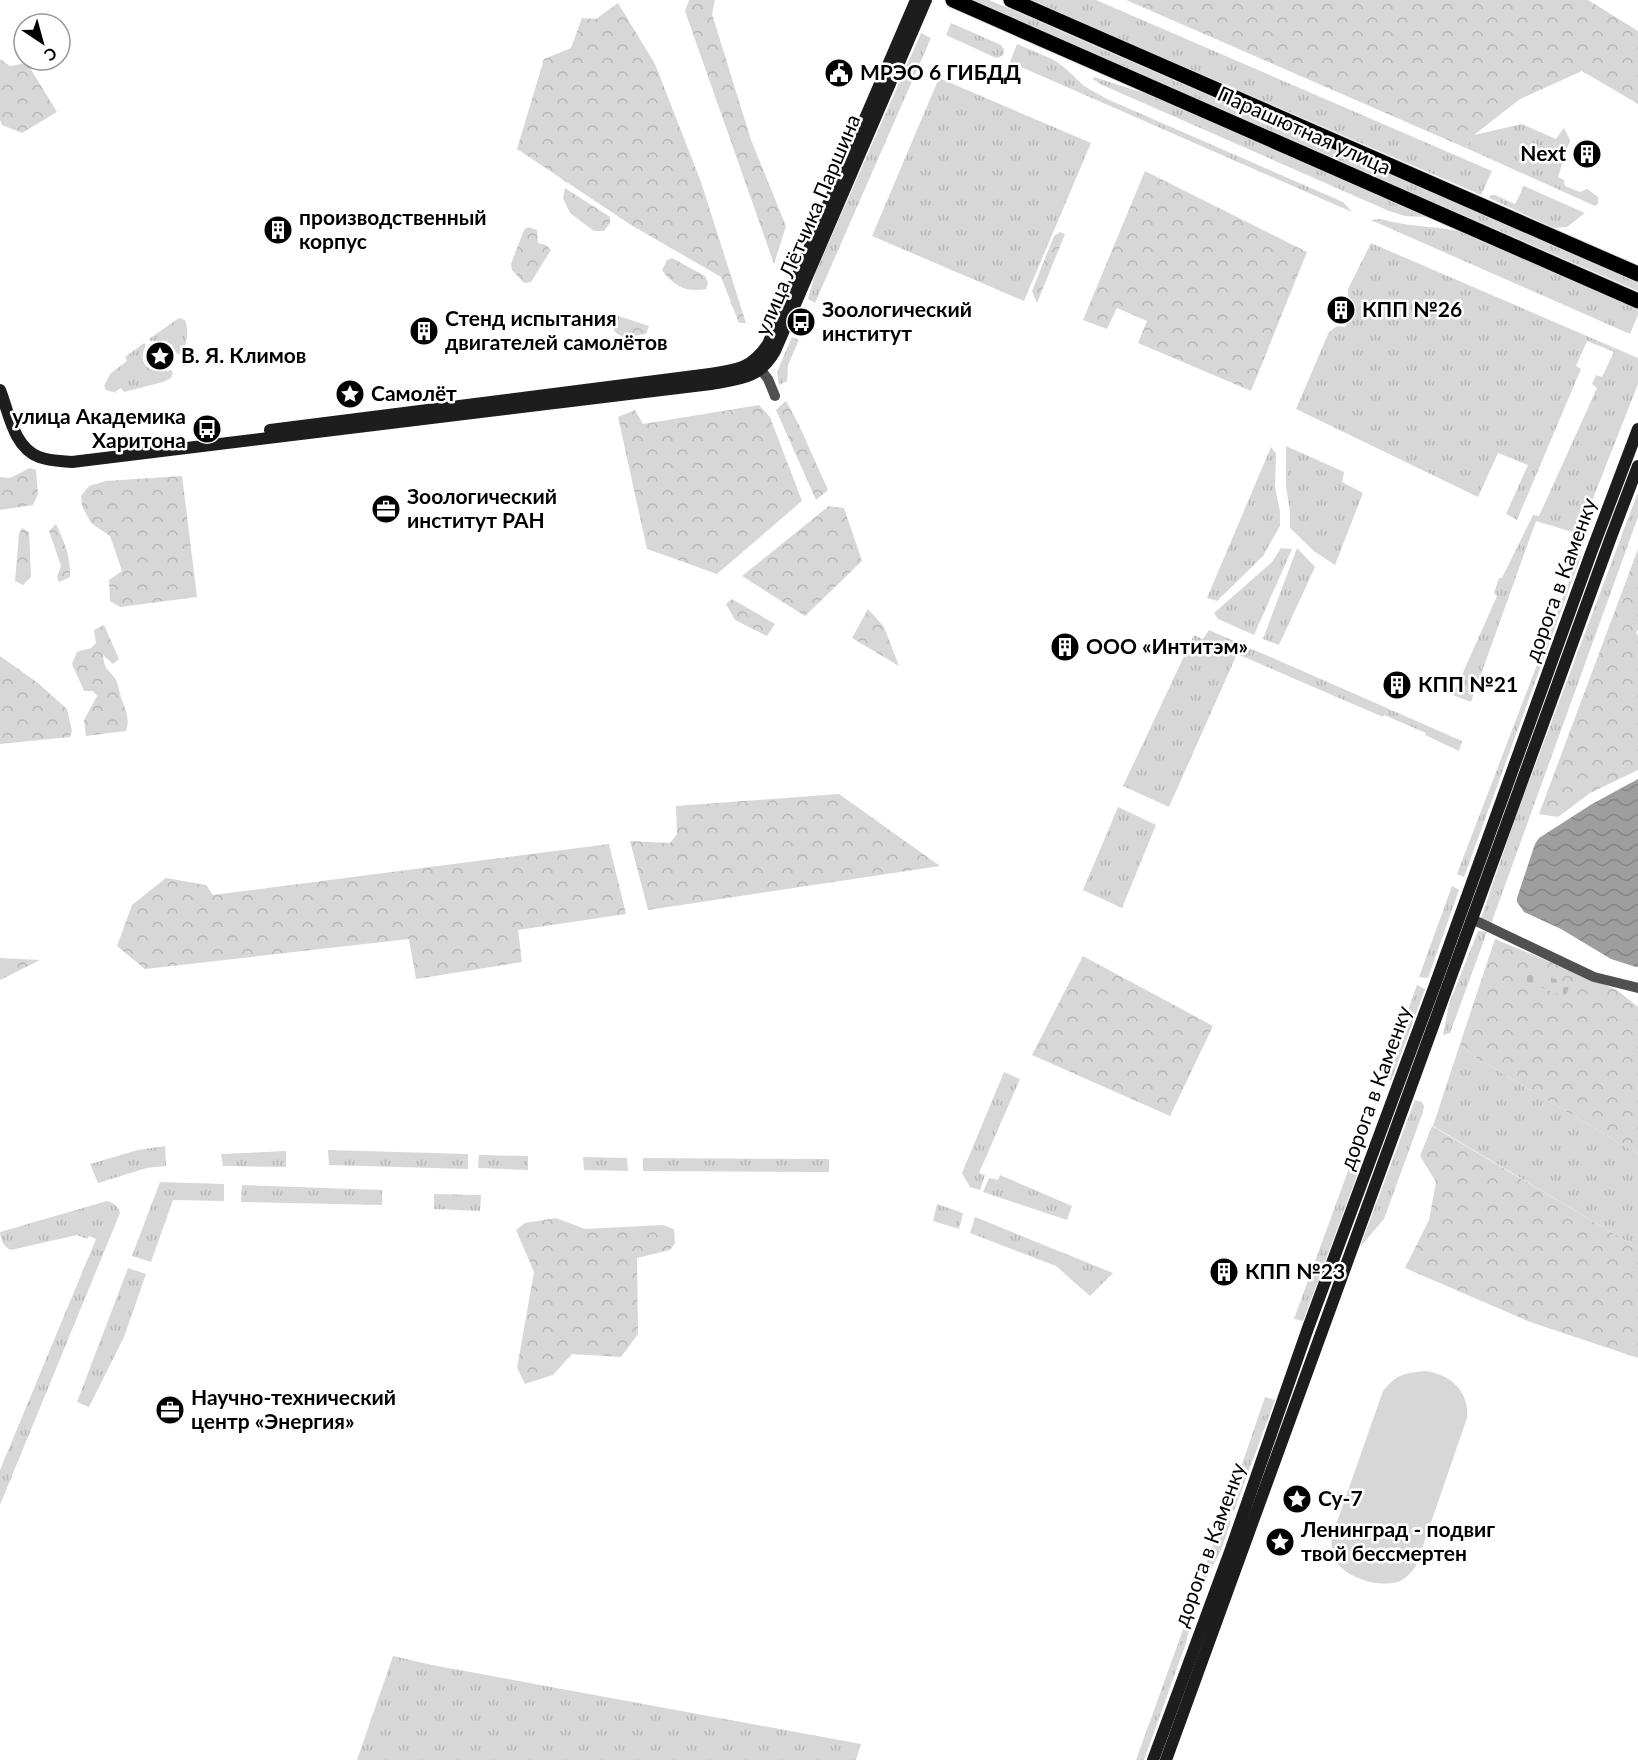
<svg xmlns="http://www.w3.org/2000/svg" width="1638" height="1760" viewBox="0 0 1638 1760" font-family="Lato,sans-serif">
<style>
.grass{fill:url(#grass-tufts)}
.forest{fill:url(#forest-crowns)}
.cemetery{fill:url(#cemetery-stones)}
.pitch{fill:#d7d7d7}
.water{fill:url(#water-waves)}
.lines{fill:none;stroke-linecap:round;stroke-linejoin:round}
.primary-casing{stroke:#dbdbdb;stroke-width:17}
.street{stroke:#505050;stroke-width:10}
.secondary{stroke:#1d1d1d;stroke-width:12}
.primary{stroke:#000;stroke-width:15}
.labels{text-anchor:middle;stroke-width:5;stroke-linejoin:round;paint-order:stroke}
.poi-label{font-size:21px;font-weight:bold;fill:#000;stroke:#fff;text-anchor:start}
.street-label{font-size:21px;fill:#000;stroke:#fff}
</style>
<defs>
<pattern id="grass-tufts" width="24" height="20" patternUnits="userSpaceOnUse" patternTransform="scale(1.5)"><rect width="24" height="20" fill="#d7d7d7"/><path d="M3 7l-1-3M5 7V3M7 7l1-3M15 17l-1-3M17 17v-4M19 17l1-3" fill="none" stroke="#b7b7b7"/></pattern>
<pattern id="forest-crowns" width="20" height="18" patternUnits="userSpaceOnUse" patternTransform="scale(1.5)"><rect width="20" height="18" fill="#d7d7d7"/><path d="M2 6a3 3 0 1 1 6 0M12 15a3 3 0 1 1 6 0" fill="none" stroke="#b7b7b7"/></pattern>
<pattern id="cemetery-stones" width="16" height="16" patternUnits="userSpaceOnUse" patternTransform="scale(1.5)"><rect width="16" height="16" fill="#d7d7d7"/><path d="M2 7V4a2 2 0 0 1 4 0v3zM10 15v-3a2 2 0 0 1 4 0v3z" fill="#b7b7b7"/></pattern>
<pattern id="water-waves" width="16" height="10" patternUnits="userSpaceOnUse" patternTransform="scale(1.5)"><rect width="16" height="10" fill="#9e9e9e"/><path d="M0 5q4-4 8 0t8 0" fill="none" stroke="#868686"/></pattern>
</defs>
<rect width="100%" height="100%" fill="#fff"/>
<!-- grass -->
<g class="grass">
<path d="M969,0H989L1638,282V291Z"/>
<path d="M1030,0H1096L1492,171L1481,195Z"/>
<path d="M951,23L1001,45L1004,49V54L1000,57L996,58L946,35Z"/>
<path d="M921,33L931,38L815,303L808,299L815,274Z"/>
<path d="M1017,44L1052,59L1064,67L1084,86L1107,99L1343,202L1352,212L1010,62Z"/>
<path d="M1094,77L1150,95L1428,217L1405,216L1389,211L1100,84L1093,79Z"/>
<path d="M939,78L1091,143L1024,301L872,236Z"/>
<path d="M1522,124L1556,139L1564,128L1570,140L1558,177L1564,180L1565,186L1580,192L1587,189L1598,197V204L1595,206L1466,148L1474,135Z"/>
<path d="M1524,186L1585,213L1567,227L1554,228L1489,198L1491,195H1495L1515,204Z"/>
<path d="M1381,219C1409,228 1438,225 1466,233L1638,308V315L1630,334L1371,220Z"/>
<path d="M1371,243L1638,358V384L1579,534L1536,521L1471,702L1453,695L1497,596L1494,593L1499,578H1502L1533,515L1539,516L1597,388L1592,384L1596,375L1602,377L1614,352L1587,341L1576,366L1581,369L1517,520L1506,514L1528,465L1498,453L1478,497L1296,409L1329,332L1337,326L1345,327L1355,308L1349,305L1348,289Z"/>
<path d="M179,318L185,320C189,330 187,344 182,354H177L172,345L166,341H150L149,339Z"/>
<path d="M792,337L799,340L788,365L787,381L779,385L777,372Z"/>
<path d="M144,343L146,345C135,366 153,375 171,370L173,373L171,378L163,382L124,392L121,388L115,392L116,393L106,390L104,386L110,374L127,361L125,357Z"/>
<path d="M1286,446L1344,472L1342,482L1363,493L1335,565L1315,552L1290,528V512L1286,486Z"/>
<path d="M1271,447L1276,453L1275,487L1280,512V526L1263,556L1217,601L1207,598Z"/>
<path d="M1638,492V517L1491,924L1481,918L1515,819Z"/>
<path d="M1281,548L1292,549L1254,635L1218,619L1214,613L1272,562Z"/>
<path d="M1297,548L1315,567L1279,645L1263,639Z"/>
<path d="M1579,555L1581,556L1464,877L1457,874Z"/>
<path d="M1209,630L1462,741L1459,751L1425,735L1426,733L1384,715L1383,717L1237,654L1169,807L1123,786L1194,635L1203,639Z"/>
<path d="M1118,807L1156,825L1122,908L1083,890Z"/>
<path d="M1452,886L1459,890L1428,978L1419,977Z"/>
<path d="M1478,931L1487,932L1450,1033L1443,1035L1449,1004Z"/>
<path d="M1417,985L1425,989L1391,1081L1384,1076Z"/>
<path d="M1460,1044L1475,1057L1638,1154V1248L1433,1126Z"/>
<path d="M1004,1072L1020,1079L979,1173L985,1175L980,1190L970,1187L962,1173Z"/>
<path d="M1415,1100L1422,1102L1424,1106L1423,1112L1384,1219L1360,1247Z"/>
<path d="M165,1146L166,1166L147,1168L98,1183L90,1164L138,1150Z"/>
<path d="M1363,1147L1355,1181L1303,1321L1294,1319L1356,1149Z"/>
<path d="M328,1150L468,1154V1169L329,1165Z"/>
<path d="M286,1151V1167L223,1166L221,1154Z"/>
<path d="M479,1155L528,1156V1170L478,1168Z"/>
<path d="M583,1157L627,1158L628,1171L584,1170Z"/>
<path d="M643,1158L829,1159V1172L643,1171Z"/>
<path d="M1000,1175L1072,1206L1067,1220L983,1192L989,1178L998,1180Z"/>
<path d="M160,1182L224,1184V1201L173,1200L151,1262L132,1256Z"/>
<path d="M242,1185L382,1190V1205L241,1202Z"/>
<path d="M434,1194L481,1195L480,1211L434,1209Z"/>
<path d="M107,1201C114,1203 118,1206 120,1213L0,1505V1470L96,1239L89,1236L87,1239L77,1235L11,1250C3,1246 1,1241 0,1232Z"/>
<path d="M937,1204L963,1213L959,1229L933,1221Z"/>
<path d="M975,1217L1113,1273L1090,1296L1056,1266L970,1233Z"/>
<path d="M128,1268L146,1274L124,1337L89,1407L77,1402Z"/>
<path d="M1265,1397L1275,1400L1234,1511L1230,1509L1228,1505Z"/>
<path d="M1226,1519L1231,1521L1221,1550L1206,1579L1201,1578L1221,1523Z"/>
<path d="M1189,1613H1193L1186,1643L1144,1760H1136Z"/>
<path d="M393,1656L432,1665L861,1744L856,1760H357Z"/>
</g>
<!-- forest -->
<g class="forest">
<path d="M689,0H715L712,14L751,140L786,226L774,264L685,11Z"/>
<path d="M1126,0H1588L1638,31V104L1582,71L1520,99L1474,135L1466,148Z"/>
<path d="M618,3L655,64L701,182L746,323H739L721,277L631,225L517,149L544,59L571,48L582,18L596,19Z"/>
<path d="M0,59L10,66L27,63L57,112L22,133L2,125L0,120Z"/>
<path d="M1145,171L1307,252L1251,391L1138,343L1147,321L1117,308L1107,329L1083,320Z"/>
<path d="M565,188L610,217V223L604,231H594L570,213L563,198Z"/>
<path d="M528,227L537,230L538,243L546,245L551,250L531,282L524,283L512,270L511,264L524,230Z"/>
<path d="M1060,232L1065,234L1037,303L1032,291L1054,236Z"/>
<path d="M672,258L705,276L708,283L706,289C687,293 672,285 662,270L667,260Z"/>
<path d="M612,314L649,326L646,334C627,337 610,342 612,314Z"/>
<path d="M786,401L799,425L828,490L816,500L776,410Z"/>
<path d="M759,405L770,417L802,501L717,574L647,549L618,417L635,410L643,424Z"/>
<path d="M30,468L36,470L38,494L33,505L0,510V477L10,478Z"/>
<path d="M182,476L197,597L120,607L110,601L109,580L122,571L110,536L91,523L82,506L81,496L89,486L106,481Z"/>
<path d="M829,506L844,508L862,561L805,616L742,576Z"/>
<path d="M56,524C64,541 71,557 70,577L59,582L57,577L61,566L49,531Z"/>
<path d="M22,528L29,532L31,577L23,585L15,581L19,534Z"/>
<path d="M1638,549V630L1636,632L1638,636V770L1590,793L1558,817L1539,814Z"/>
<path d="M732,599L775,624L767,636L735,620L726,604Z"/>
<path d="M868,609L884,627L899,666L852,638Z"/>
<path d="M104,625L119,659L113,664L103,655C105,673 109,668 116,680C118,684 119,690 120,694C124,707 131,718 126,731L86,736L84,720L97,696L93,691H84L72,664L77,652L91,648L96,643L94,630Z"/>
<path d="M0,656L38,683L67,709L72,731L70,737L0,744Z"/>
<path d="M839,794L940,866L648,910L630,841L670,843L677,834L676,806Z"/>
<path d="M609,844L626,914L518,930L522,962L416,979L409,939L145,969L117,946L132,905L166,878L206,885L213,895Z"/>
<path d="M1495,939L1617,990L1638,1007V1154L1475,1057L1460,1044Z"/>
<path d="M1083,956L1213,1026L1170,1116L1032,1055Z"/>
<path d="M0,958L40,960L0,980Z"/>
<path d="M1432,1126L1638,1248V1358L1530,1322L1405,1268L1429,1220L1436,1182L1420,1156Z"/>
<path d="M556,1218L585,1229L663,1225L674,1229L675,1243L670,1250L637,1258L638,1334L621,1357L572,1354L553,1375L525,1384L517,1368L534,1272L516,1230L525,1223Z"/>
</g>
<!-- cemetery -->
<path class="cemetery" d="M1528,968L1570,985L1565,997L1523,980Z"/>
<!-- pitch -->
<path class="pitch" d="M1426,1371C1450,1374 1470,1392 1467,1418L1416,1566C1410,1574 1403,1582 1393,1583C1373,1586 1344,1577 1334,1558C1331,1553 1332,1545 1331,1539L1383,1391C1397,1374 1404,1373 1426,1371Z"/>
<!-- water -->
<path class="water" d="M1638,779V967H1636L1611,959L1561,929L1524,912L1517,902V898L1535,844L1539,838L1592,804Z"/>
<g class="lines">
<!-- primary casing -->
<g class="primary-casing">
<g id="primary">
<path d="M953,0L1638,301"/>
<path d="M1011,0L1638,274"/>
</g>
</g>
<!-- street -->
<g class="street">
<path d="M761,370L768,379L775,396"/>
<path d="M1472,919L1594,977L1638,988"/>
</g>
<!-- secondary -->
<g class="secondary">
<path d="M0,390C9,412 13,447 39,457C49,461 61,461 72,462L711,384C740,379 759,379 775,351L926,0"/>
<path d="M270,430L710,374C738,370 752,368 768,344L916,0"/>
<path d="M1153,1760L1231,1549L1308,1328L1435,985L1591,553L1638,429"/>
<path d="M1166,1760L1611,537L1638,466"/>
</g>
<!-- primary -->
<use href="#primary" class="primary"/>
</g>
<!-- icons -->
<defs>
<g id="civic-disc" transform="scale(1.5)"><circle r="9.5" fill="#000" stroke="#fff"/><path d="M-.6-6.5H3V-4.5H.6V-3L4-1V1h2V6H-6V1h2V-1L-.6-3ZM-1.2 2.5V6h2.4V2.5Z" fill="#fff"/></g>
<g id="building-disc" transform="scale(1.5)"><circle r="9.5" fill="#000" stroke="#fff"/><path d="M-4-6H4V6H1V3H-1V6H-4ZM-2.5-4.3h1.7v1.8h-1.7ZM.8-4.3h1.7v1.8H.8ZM-2.5-1h1.7V.8h-1.7ZM.8-1h1.7V.8H.8Z" fill="#fff"/></g>
<g id="bus-disc" transform="scale(1.5)"><circle r="9.5" fill="#000" stroke="#fff"/><path d="M-5-6H5V4H4V6H2V4H-2V6H-4V4H-5ZM-3.5-4V0h7V-4ZM-3.5 1.2v1.5H-2V1.2ZM2 1.2v1.5H3.5V1.2Z" fill="#fff"/></g>
<g id="sight-disc" transform="scale(1.5)"><circle r="9.5" fill="#000" stroke="#fff"/><path d="M0-6L1.8-2.2L6-1.7L2.9 1.2L3.7 5.4L0 3.3L-3.7 5.4L-2.9 1.2L-6-1.7L-1.8-2.2Z" fill="#fff"/></g>
<g id="office-disc" transform="scale(1.5)"><circle r="9.5" fill="#000" stroke="#fff"/><path d="M-6-3h4V-5.5h4V-3h4V5H-6ZM-1-4.5V-3h2v-1.5ZM-6 0V1H6V0Z" fill="#fff"/></g>
</defs>
<g fill-rule="evenodd">
<use href="#civic-disc" x="839" y="73"/>
<use href="#building-disc" x="1587" y="154"/>
<use href="#building-disc" x="278" y="230"/>
<use href="#building-disc" x="1341" y="310"/>
<use href="#bus-disc" x="801" y="322"/>
<use href="#building-disc" x="424" y="331"/>
<use href="#sight-disc" x="160" y="356"/>
<use href="#sight-disc" x="350" y="394"/>
<use href="#bus-disc" x="207" y="429"/>
<use href="#office-disc" x="386" y="509"/>
<use href="#building-disc" x="1065" y="647"/>
<use href="#building-disc" x="1397" y="685"/>
<use href="#building-disc" x="1224" y="1272"/>
<use href="#office-disc" x="170" y="1410"/>
<use href="#sight-disc" x="1297" y="1499"/>
<use href="#sight-disc" x="1280" y="1542"/>
</g>
<g class="labels">
<!-- poi labels -->
<g class="poi-label">
<text x="860" y="80">МРЭО 6 ГИБДД</text>
<text x="1566" y="161" text-anchor="end">Next</text>
<text x="299" y="225">производственный<tspan x="299" dy="24">корпус</tspan></text>
<text x="822" y="317">Зоологический<tspan x="822" dy="24">институт</tspan></text>
<text x="1362" y="317">КПП №26</text>
<text x="445" y="326">Стенд испытания<tspan x="445" dy="24">двигателей самолётов</tspan></text>
<text x="181" y="363">В. Я. Климов</text>
<text x="371" y="401">Самолёт</text>
<text x="186" y="424" text-anchor="end">улица Академика<tspan x="186" dy="24">Харитона</tspan></text>
<text x="407" y="504">Зоологический<tspan x="407" dy="24">институт РАН</tspan></text>
<text x="1086" y="654">ООО «Интитэм»</text>
<text x="1418" y="692">КПП №21</text>
<text x="1245" y="1279">КПП №23</text>
<text x="191" y="1405">Научно-технический<tspan x="191" dy="24">центр «Энергия»</tspan></text>
<text x="1318" y="1506">Су-7</text>
<text x="1301" y="1537">Ленинград - подвиг<tspan x="1301" dy="24">твой бессмертен</tspan></text>
</g>
<!-- street labels -->
<g class="street-label">
<text transform="translate(1304 131) rotate(24)" y="7">Парашютная улица</text>
<text transform="translate(808 225) rotate(-67)" y="7">улица Лётчика Паршина</text>
<text transform="translate(1561 580) rotate(-70)" y="7">дорога в Каменку</text>
<text transform="translate(1376 1088) rotate(-70)" y="7">дорога в Каменку</text>
<text transform="translate(1210 1545) rotate(-70)" y="7">дорога в Каменку</text>
</g>
</g>
<!-- north arrow -->
<g transform="translate(42 42) rotate(144)"><circle r="28" fill="#ffffff" stroke="#999999" stroke-width="1.5"/>
<path d="M0-4.5L10 22L0 15L-10 22Z" fill="#000000"/>
<text y="-9" font-size="16" font-weight="bold" text-anchor="middle" fill="#000000">С</text>
</g>
</svg>
